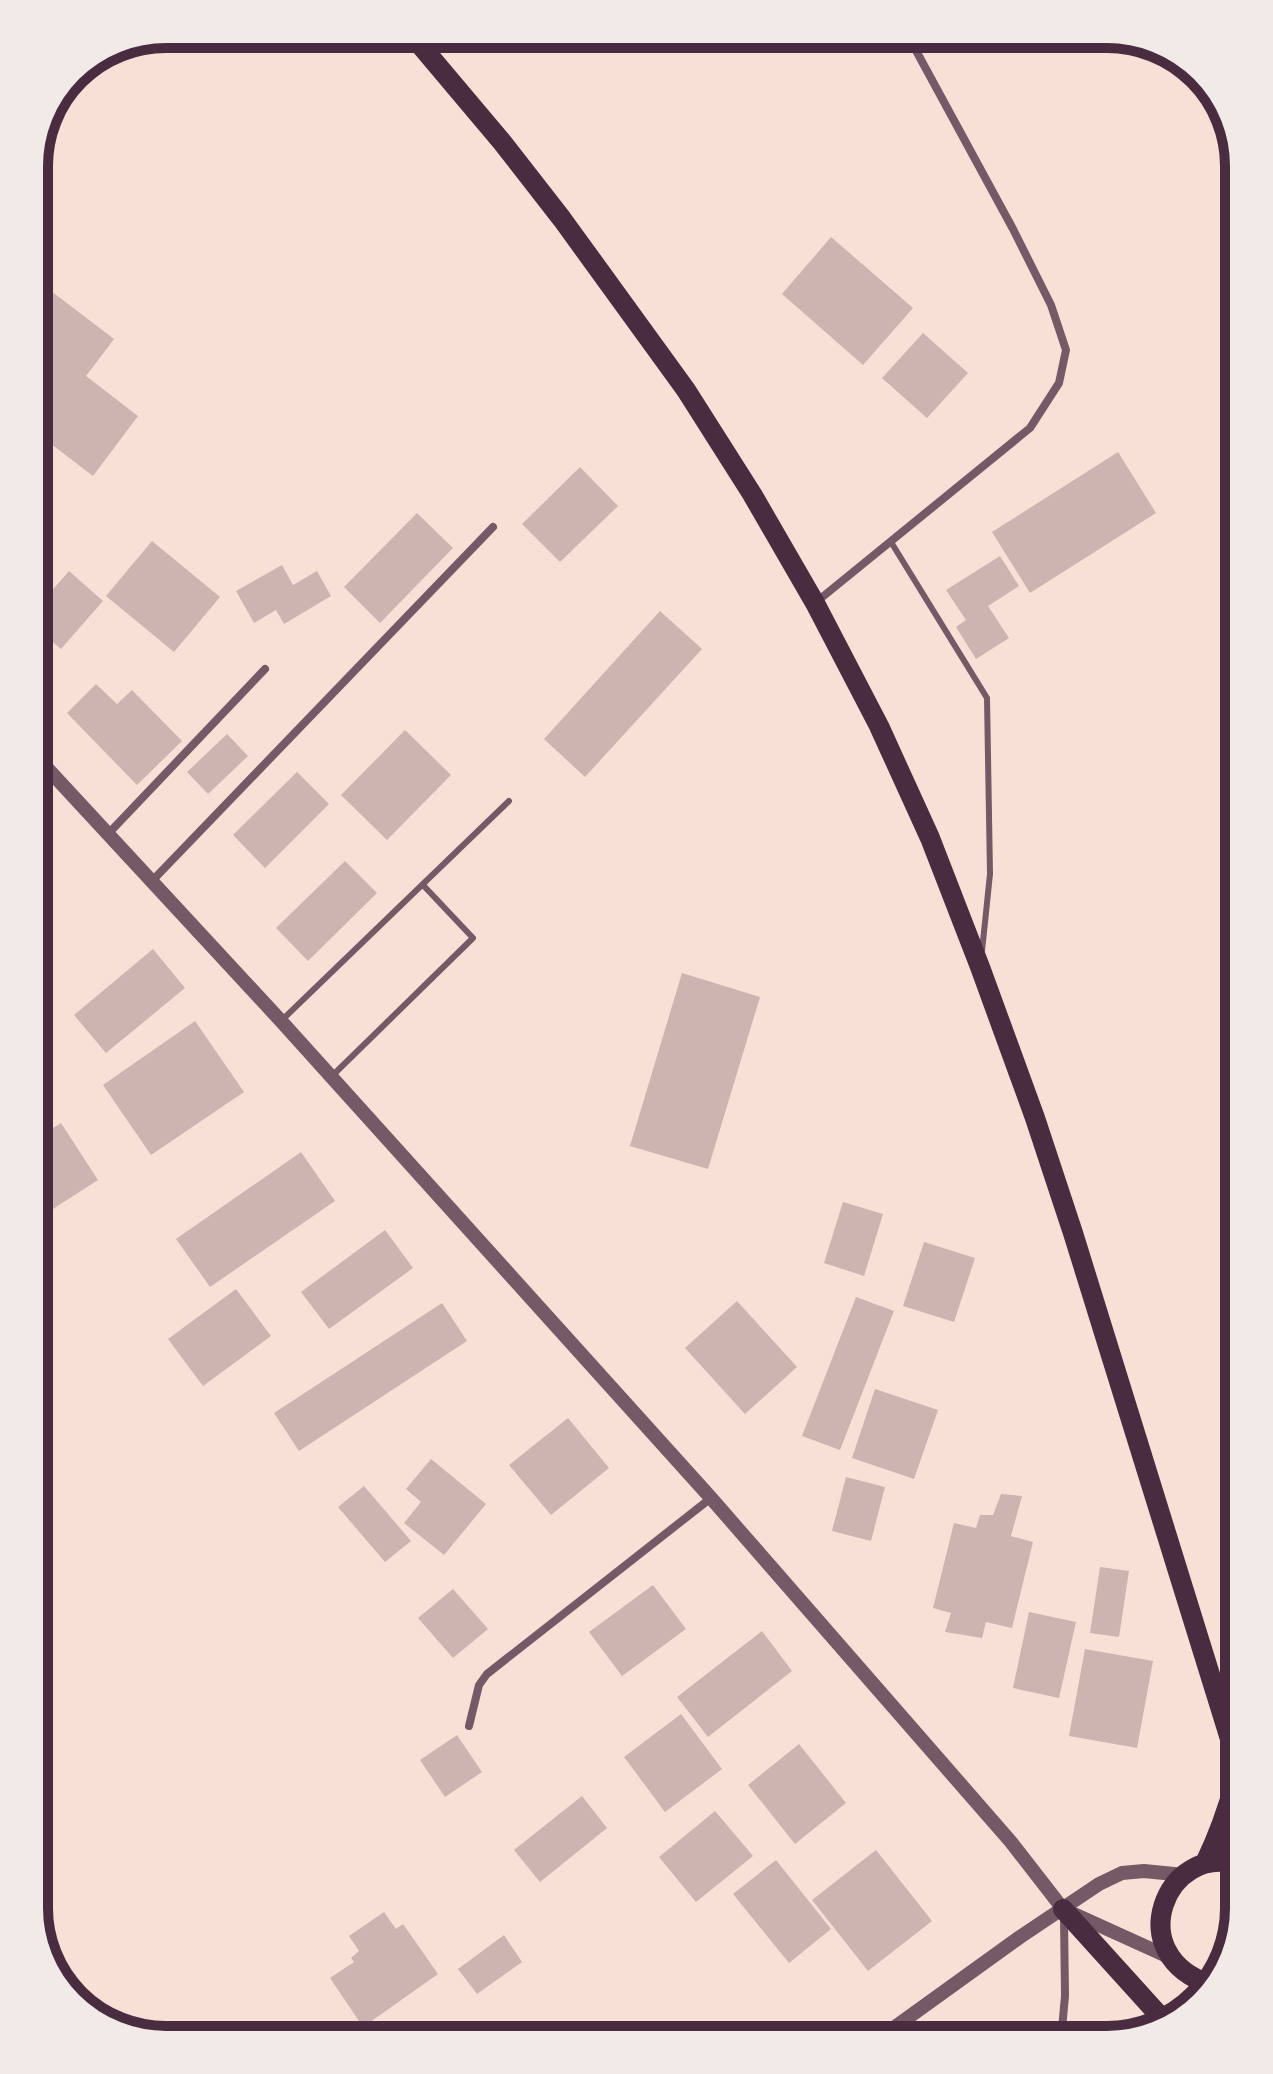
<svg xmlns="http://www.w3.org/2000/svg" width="1273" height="2074" viewBox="0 0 1273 2074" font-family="'Source Serif 4',serif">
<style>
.building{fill:#ccb4b1}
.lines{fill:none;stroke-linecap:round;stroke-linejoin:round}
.service{stroke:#755966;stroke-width:6}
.minor{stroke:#755966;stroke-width:8}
.tertiary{stroke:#755966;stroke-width:14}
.primary{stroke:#4a2c40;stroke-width:20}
.rim{fill:none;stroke:#4a2c40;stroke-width:10}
</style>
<rect width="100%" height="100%" fill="#f7e1d7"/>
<!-- building -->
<g class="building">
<path d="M831,237L913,308L863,365L782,294Z"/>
<path d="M34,278L114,339L86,376L138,416L93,476L34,431Z"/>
<path d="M923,333L968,373L927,418L882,378Z"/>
<path d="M34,441L49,452L34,470Z"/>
<path d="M1118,452L1156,513L1030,593L992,532Z"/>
<path d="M580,467L618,506L560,562L522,524Z"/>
<path d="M417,513L453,548L380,623L344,587Z"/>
<path d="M152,541L220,597L174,652L106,596Z"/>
<path d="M1000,556L1019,586L988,606L1009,638L976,659L956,627L966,620L946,590Z"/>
<path d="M282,565L293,585L317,571L331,596L284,624L276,610L254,623L236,591Z"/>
<path d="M69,571L103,601L61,649L34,626V611Z"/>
<path d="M660,611L702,649L585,777L544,739Z"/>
<path d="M96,684L117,704L132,690L182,741L137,785L67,713Z"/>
<path d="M405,730L451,775L387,840L341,795Z"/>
<path d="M227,734L248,756L208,794L187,772Z"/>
<path d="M297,772L329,804L265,868L233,835Z"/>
<path d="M345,861L377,893L308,961L276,928Z"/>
<path d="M153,949L185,988L106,1053L74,1015Z"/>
<path d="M34,960L52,981L34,996Z"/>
<path d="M682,973L760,997L708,1169L630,1146Z"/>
<path d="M195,1021L244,1092L151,1155L103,1085Z"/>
<path d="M61,1123L98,1180L42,1216L34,1205V1140Z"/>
<path d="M301,1152L335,1201L210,1287L176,1239Z"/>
<path d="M843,1202L883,1214L864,1276L824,1263Z"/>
<path d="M385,1230L413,1268L329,1329L301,1292Z"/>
<path d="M924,1242L975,1258L954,1322L903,1306Z"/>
<path d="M236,1289L271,1336L203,1386L168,1339Z"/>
<path d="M856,1297L894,1311L840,1450L802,1436Z"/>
<path d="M737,1301L797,1367L745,1414L685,1348Z"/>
<path d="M442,1303L467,1341L299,1451L274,1413Z"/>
<path d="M875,1389L938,1410L914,1479L852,1458Z"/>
<path d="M568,1418L609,1468L551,1515L509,1465Z"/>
<path d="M431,1459L486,1504L444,1555L404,1523L421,1502L406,1489Z"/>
<path d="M846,1477L885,1487L871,1541L832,1531Z"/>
<path d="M364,1486L411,1541L385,1562L338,1507Z"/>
<path d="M1001,1494L1022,1496L1011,1536L1033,1542L1012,1628L986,1622L982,1638L945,1632L951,1613L933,1608L954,1523L976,1528L980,1515H993Z"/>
<path d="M1100,1567L1129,1571L1119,1637L1090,1633Z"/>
<path d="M653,1585L686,1629L622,1676L589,1632Z"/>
<path d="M453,1589L488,1629L453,1658L418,1618Z"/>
<path d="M1029,1612L1076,1622L1059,1698L1013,1688Z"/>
<path d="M762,1631L792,1671L708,1737L677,1697Z"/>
<path d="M1085,1649L1153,1661L1137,1748L1069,1736Z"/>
<path d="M681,1714L722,1769L665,1812L624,1757Z"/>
<path d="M457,1735L482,1772L445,1797L420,1760Z"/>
<path d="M799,1744L846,1803L795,1844L748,1785Z"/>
<path d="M582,1796L607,1828L540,1882L514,1850Z"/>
<path d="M715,1811L753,1856L696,1902L659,1857Z"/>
<path d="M876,1850L932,1921L868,1971L812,1900Z"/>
<path d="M776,1860L831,1929L789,1963L733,1894Z"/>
<path d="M384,1912L396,1929L403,1924L438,1974L363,2027L330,1978L354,1962L351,1958L359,1951L349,1936Z"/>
<path d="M504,1935L522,1962L477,1994L458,1969Z"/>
</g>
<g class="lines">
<!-- service -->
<g class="service">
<path d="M891,542L987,698L990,874L982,951"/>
<path d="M281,1021L509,801"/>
<path d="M331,1077L473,938L423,885"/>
</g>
<!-- minor -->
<g class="minor">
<path d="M815,603L1030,428L1059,383L1066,350L1051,305L1013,229L907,34"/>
<path d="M108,834L265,669"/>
<path d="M152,881L493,527"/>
<path d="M469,1726L479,1685L487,1674L711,1498"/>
<path d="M1061,2040L1065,1996L1064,1917"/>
</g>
<!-- tertiary -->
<g class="tertiary">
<path d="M34,754L281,1021L711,1498L1011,1842L1063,1909L1171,1958"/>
<path d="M877,2040L1020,1937L1099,1884L1122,1873L1144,1871L1184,1875"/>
</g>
<!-- primary -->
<g class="primary">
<path d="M411,34L502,142L562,219L686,390L752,494L815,603L879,726L930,838L980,967L1035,1118L1073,1233L1239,1768"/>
<path d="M1205,1863C1220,1832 1231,1800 1239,1766"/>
<path d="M1063,1909L1168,2025"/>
<path d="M1212,1985C1119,1956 1167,1841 1239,1865"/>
</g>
</g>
<!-- crop -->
<path d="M0 0H1273V2074H0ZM166 48H1107A118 118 0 0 1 1225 166V1908A118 118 0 0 1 1107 2026H166A118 118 0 0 1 48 1908V166A118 118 0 0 1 166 48Z" fill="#f1eae7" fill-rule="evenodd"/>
<path class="rim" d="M166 48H1107A118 118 0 0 1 1225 166V1908A118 118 0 0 1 1107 2026H166A118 118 0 0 1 48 1908V166A118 118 0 0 1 166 48Z"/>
</svg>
